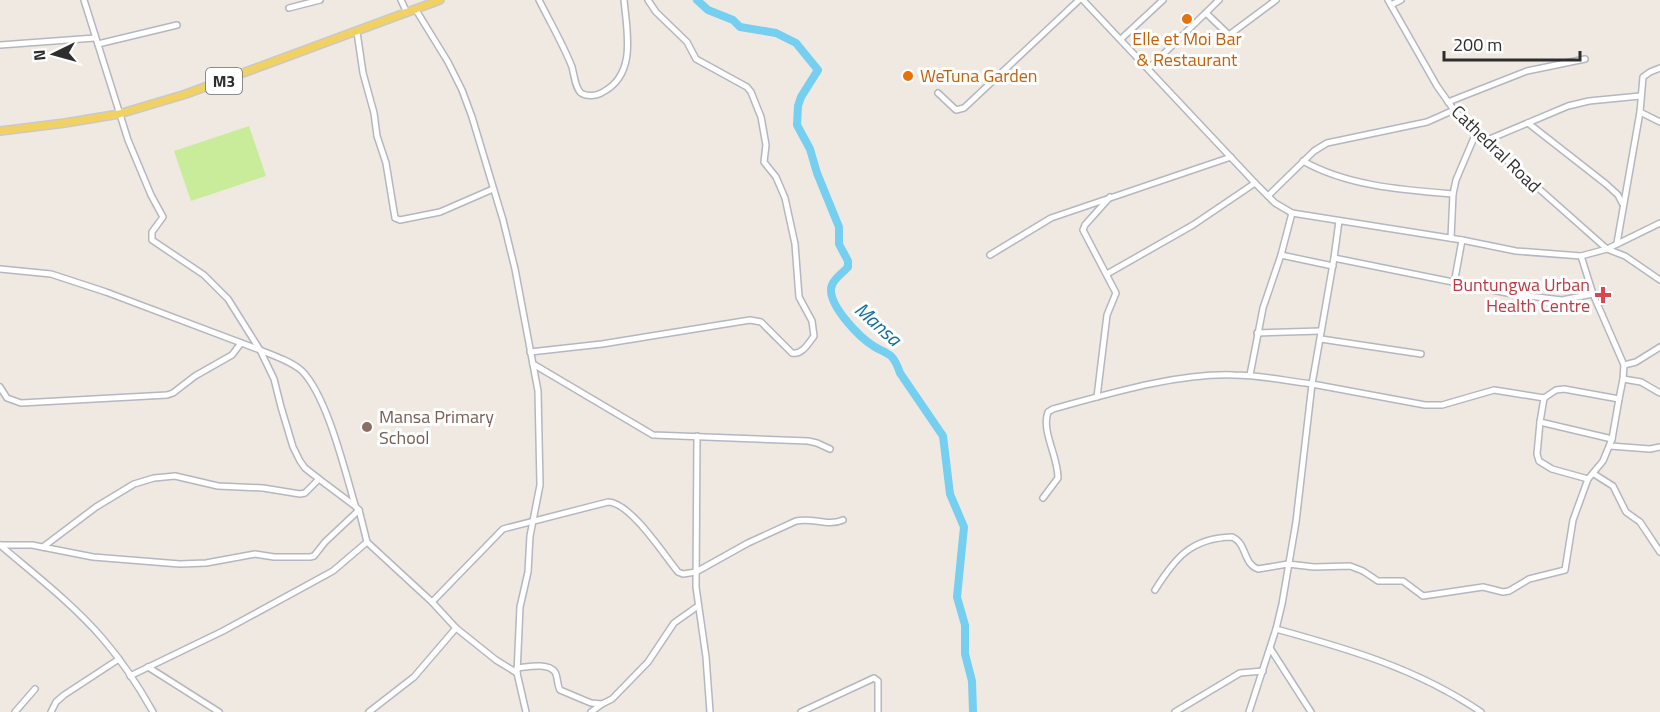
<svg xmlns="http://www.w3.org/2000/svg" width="1660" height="712" viewBox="0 0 1660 712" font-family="'Titillium Web',sans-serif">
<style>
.pitch{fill:#c9ec9a}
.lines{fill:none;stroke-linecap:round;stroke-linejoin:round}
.river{stroke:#75cff0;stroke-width:8}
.minor-casing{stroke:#b4b7c1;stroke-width:8}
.major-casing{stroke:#c9c9c9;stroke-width:10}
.minor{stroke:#fff;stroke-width:5}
.major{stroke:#f2d163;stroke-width:7}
.food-dot{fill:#e8710a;stroke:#fff;stroke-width:2}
.health-dot{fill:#e0444e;stroke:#fff;stroke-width:2}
.education-dot{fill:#8d6e63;stroke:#fff;stroke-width:2}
.labels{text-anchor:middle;stroke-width:6;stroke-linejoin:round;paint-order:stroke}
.shield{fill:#fff;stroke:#6d6d6d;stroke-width:1.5}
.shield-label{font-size:16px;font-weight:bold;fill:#2e2e2e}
.food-label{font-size:18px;fill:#c56008;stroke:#fff}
.street-label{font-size:18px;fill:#2e2e2e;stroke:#fff}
.health-label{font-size:18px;fill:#be3a42;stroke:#fff;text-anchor:end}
.education-label{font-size:18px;fill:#785e54;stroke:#fff;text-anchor:start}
.water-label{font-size:20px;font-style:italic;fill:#0d6fa3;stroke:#fff}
</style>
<rect width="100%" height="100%" fill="#efe9e1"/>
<!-- pitch -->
<path class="pitch" d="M249,126L266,176L191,201L174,151Z"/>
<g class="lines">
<!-- river -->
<path class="river" d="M697,0L708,10L733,20L740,27L776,33L796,43L818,70L801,97L798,106L797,125L810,149L817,173L839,227V244L848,261V267C843,273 835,277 832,285C825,303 860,338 875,347C880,350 886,352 891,356C896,361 898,367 900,373L943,436L950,494L964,527L957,597L965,625V654L972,681L973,712"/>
<!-- minor casing -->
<g class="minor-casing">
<g id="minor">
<path d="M84,0L128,140L151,195L163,217L152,232V240L204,275L228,299L260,350L274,379L281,407L293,447L300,461L305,468L319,479L355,506L359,510L367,542L432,602L456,628L496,660L517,673"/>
<path d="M401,0L407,13"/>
<path d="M539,0C550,22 563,44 572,67C574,74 575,88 581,93C587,97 597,96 603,92C637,74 627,32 624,0"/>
<path d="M1083,0L1255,183L1275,203L1292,213L1462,240L1516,251L1581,256L1607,249L1660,223"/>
<path d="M1388,0L1437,86L1454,110L1485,141L1607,249L1625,256L1660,280"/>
<path d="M1391,5L1401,0"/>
<path d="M289,8L320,0"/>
<path d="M416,10L448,62L462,90L472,117L503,220L515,269L538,391L540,485L530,536L528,572L520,607L517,673L526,712"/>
<path d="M1206,13L1229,35L1276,0"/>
<path d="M357,32L363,73L374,113L377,136L386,163L395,218L400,220L440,212L493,189"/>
<path d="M1121,39L1163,0"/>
<path d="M98,44L177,25"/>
<path d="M0,45L95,38"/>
<path d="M1148,69L1219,0"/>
<path d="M938,93L956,110L964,108L1079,0"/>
<path d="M1448,102L1527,71L1585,59"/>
<path d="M1640,112L1643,77L1650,72L1660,68"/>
<path d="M1528,123L1606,184L1618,195L1622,203"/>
<path d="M1485,141L1568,106L1589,101L1640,96"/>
<path d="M1303,161C1347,186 1403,190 1453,194"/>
<path d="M1268,196L1314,151L1327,143L1427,122L1454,110"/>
<path d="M1339,221L1334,258L1312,384L1425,405H1442L1494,390L1544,398L1556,390L1564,389L1619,399L1623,379L1624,365L1593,294L1581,256"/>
<path d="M1451,238L1453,194L1456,180L1476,133"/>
<path d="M1617,243L1640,112L1660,122"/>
<path d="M990,255L1051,218L1231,157"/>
<path d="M1281,255L1333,266"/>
<path d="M1334,258L1512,294L1562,300L1593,294"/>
<path d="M0,269L51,274L106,292L260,350C274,356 291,361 302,371C327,396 345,471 355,505"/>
<path d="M1107,274L1193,225L1255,183"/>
<path d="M1454,284L1462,240"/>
<path d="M1257,333L1321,331"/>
<path d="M1321,339L1421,354"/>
<path d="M530,352L602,344L750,320L761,322L792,353C802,355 808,344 814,336L812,321L799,297L795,244L785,198L776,177L764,162L766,145L761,117L751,92L747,87L696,59L687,42L656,12L648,0"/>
<path d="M533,364L653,435L808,441L817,443L830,449"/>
<path d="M1624,365L1636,362L1660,347"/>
<path d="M1250,375L1263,308L1281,255L1292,213"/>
<path d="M1623,379L1641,382L1660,393"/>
<path d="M0,387L7,398L21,403L167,395L173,393L195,376L232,355L241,343"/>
<path d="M1097,397L1107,315L1116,293L1083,230L1085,225L1110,197"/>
<path d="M1544,398L1540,422L1612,439L1619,399"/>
<path d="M1540,422L1537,454L1539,461L1552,469L1588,479L1603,461L1612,439"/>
<path d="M697,436L696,587L706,657L710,712"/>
<path d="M1610,446L1650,449L1660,447"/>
<path d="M1594,474L1613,486L1626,512L1640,522L1660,552"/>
<path d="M1043,498L1058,478C1058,456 1041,431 1048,412L1053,409C1108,394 1177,373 1234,375C1260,375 1286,381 1312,384L1296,522L1282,604L1276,629L1249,712"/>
<path d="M0,545H32L93,557L180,564L206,563L255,554L274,557H310L314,556L325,542L359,510"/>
<path d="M0,545C35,575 73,604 103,639C122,661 139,687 153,712"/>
<path d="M43,547L96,507L134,484L154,478L175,476L218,486L263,488L300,494L305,493L319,479"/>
<path d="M1155,590C1175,558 1191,538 1232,537C1247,543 1243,564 1258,569L1288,564L1314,567L1350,566L1363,571L1378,581H1403L1423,596L1483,587L1503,592L1509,591L1529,579L1565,570L1573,520L1588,479"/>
<path d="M432,602L503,529L608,502C630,502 664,555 678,572L683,574L696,572L748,543L796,521C813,517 827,527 843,520"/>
<path d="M1276,629C1349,649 1418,669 1481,712"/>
<path d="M1270,648L1311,712"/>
<path d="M148,667L219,712"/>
<path d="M517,668C527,667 548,662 555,672C558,677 557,685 560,690L591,703L602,704L612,699L648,662L674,623L698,606"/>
<path d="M130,676L223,631L333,571L367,542"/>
<path d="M15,712L35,689"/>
<path d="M51,712L56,702L64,695L119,659"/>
<path d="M369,712L414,677L456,628"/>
<path d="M591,712L602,704"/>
<path d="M801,712L874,678L878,681V712"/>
<path d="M1175,712L1240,673L1263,671"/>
</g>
</g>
<!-- major casing -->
<g class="major-casing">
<path id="major" d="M0,131L65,123L119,114L186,94L440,0"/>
</g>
<!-- minor -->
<use href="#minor" class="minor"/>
<!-- major -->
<use href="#major" class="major"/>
</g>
<!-- markers -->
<g class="food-dot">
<circle cx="1187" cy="19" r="6"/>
<circle cx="908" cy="76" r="6"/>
</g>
<path class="health-dot" d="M1600 286h6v6h6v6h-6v6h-6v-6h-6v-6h6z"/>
<circle class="education-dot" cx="367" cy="427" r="6"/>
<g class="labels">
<!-- shield labels -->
<rect class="shield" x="206" y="68" width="36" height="26" rx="4.5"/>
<g class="shield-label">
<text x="224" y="87">M3</text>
</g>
<!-- food labels -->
<g class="food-label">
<text x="1187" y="45">Elle et Moi Bar<tspan x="1187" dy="21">&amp; Restaurant</tspan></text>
<text x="920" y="82" text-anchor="start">WeTuna Garden</text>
</g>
<!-- street labels -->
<g class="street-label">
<text transform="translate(1496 149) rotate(44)" y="6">Cathedral Road</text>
</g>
<!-- health labels -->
<g class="health-label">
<text x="1590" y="291">Buntungwa Urban<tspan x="1590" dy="21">Health Centre</tspan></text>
</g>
<!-- education labels -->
<g class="education-label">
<text x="379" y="423">Mansa Primary<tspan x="379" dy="21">School</tspan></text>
</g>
<!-- water labels -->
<g class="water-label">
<text transform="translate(878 324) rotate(42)" y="7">Mansa</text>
</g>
</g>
<!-- north arrow -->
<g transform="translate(54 54) rotate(265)" stroke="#ffffff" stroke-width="4.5" paint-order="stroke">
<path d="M0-4.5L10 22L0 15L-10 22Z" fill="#2e2e2e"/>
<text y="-9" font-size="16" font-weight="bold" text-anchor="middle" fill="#2e2e2e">N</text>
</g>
<!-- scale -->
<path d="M1444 51v9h136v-9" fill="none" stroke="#2e2e2e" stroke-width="3"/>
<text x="1453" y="51" font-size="18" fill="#2e2e2e" stroke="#ffffff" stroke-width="4.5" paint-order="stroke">200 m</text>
</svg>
